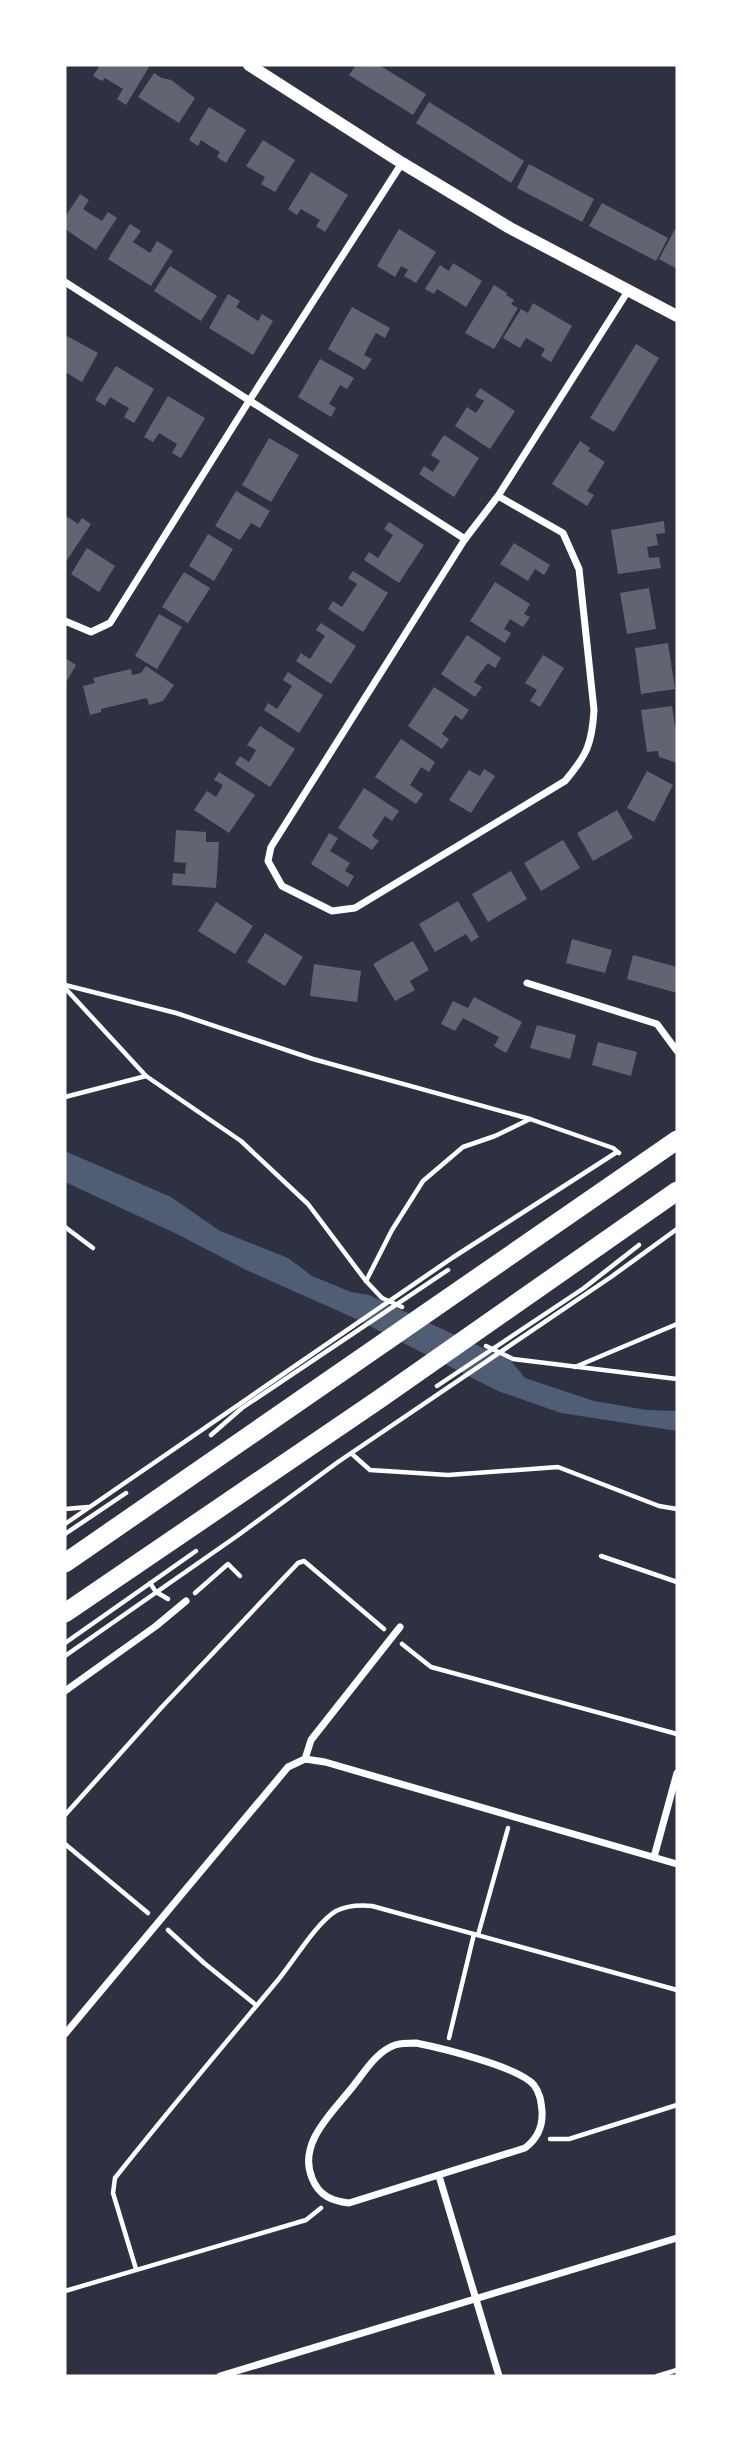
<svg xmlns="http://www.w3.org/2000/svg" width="742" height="2441" viewBox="0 0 742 2441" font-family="Manrope,sans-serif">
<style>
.water{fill:#4f5d75}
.building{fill:#626471}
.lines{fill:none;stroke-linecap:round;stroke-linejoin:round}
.path{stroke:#fff;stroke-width:4.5}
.minor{stroke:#fff;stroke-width:7}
.tertiary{stroke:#fff;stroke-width:12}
.trunk{stroke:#fff;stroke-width:19}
</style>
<rect width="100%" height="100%" fill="#2d3142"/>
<!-- water -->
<path class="water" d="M65,1151L171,1197L220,1231L288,1258L312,1276L351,1292L369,1295L511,1361L525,1378L594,1401L647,1410L677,1411V1431L561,1413L498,1391L354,1318L246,1270L179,1235L65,1182Z"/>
<!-- building -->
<g class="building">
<path d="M100,65H145L149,67L126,105L117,99L123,89L105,78L102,81L93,76Z"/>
<path d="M356,65H379L426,94L413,115L349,75Z"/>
<path d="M154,73L162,78L171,80L195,98L179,123L138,97Z"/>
<path d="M429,102L524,161L511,183L416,123Z"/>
<path d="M209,107L246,130L226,163L217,157L220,152L210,146L201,140L198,146L189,140Z"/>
<path d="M263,140L295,160L275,192L261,184L265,177L246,166Z"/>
<path d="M529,164L594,199L582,222L517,188Z"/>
<path d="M311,172L348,195L325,232L316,226L320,220L301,209L297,215L288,209Z"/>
<path d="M80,194L89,200L83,209L102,221L108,212L117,218L96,250L65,229V217Z"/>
<path d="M602,203L668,238L656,261L589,226Z"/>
<path d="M130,224L141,231L133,242L144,249L150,253L157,241L173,251L151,286L108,259Z"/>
<path d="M399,229L436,252L416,283L404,276L408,270L401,266L395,277L377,266Z"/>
<path d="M675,229L677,231V269L659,259Z"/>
<path d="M453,263L482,281L466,307L437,289L434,294L425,289L440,265L449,271Z"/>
<path d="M170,266L217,296L201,321L154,291Z"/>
<path d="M494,285L507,293L506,295L514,300L511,304L518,308L494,349L465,333Z"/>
<path d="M228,294L240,301L236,307L258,321L262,314L273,321L253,355L209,328Z"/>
<path d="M533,303L572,326L551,362L541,356L545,349L526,338L520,348L503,338L521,309L528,313Z"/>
<path d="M352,307L390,328L385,338L376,333L369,345L364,355L372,359L365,370L328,349Z"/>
<path d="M67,336L98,353L82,382L65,372V341Z"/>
<path d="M636,344L659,358L614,432L590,418Z"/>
<path d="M320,359L354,378L347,389L340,385L335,394L329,404L336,408L331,417L298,397Z"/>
<path d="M116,366L154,389L134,423L124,417L129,408L120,403L110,397L105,406L95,400Z"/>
<path d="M480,388L515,411L490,449L455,426L467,407L476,413L484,401L475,396Z"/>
<path d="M168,396L205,418L181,458L172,453L177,444L159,433L153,442L144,437Z"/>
<path d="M444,435L479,458L454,497L419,474L424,466L433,472L440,461L431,455Z"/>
<path d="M269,438L299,455L271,502L242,485Z"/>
<path d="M580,441L590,448L588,451L605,462L587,491L594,495L587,506L552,484Z"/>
<path d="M236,491L270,511L260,528L251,523L240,540L215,526Z"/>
<path d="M65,515L78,524L82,518L91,524L65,563Z"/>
<path d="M664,521L665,533L656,534L658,545L647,547L649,558L659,557L661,568L618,574L611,530Z"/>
<path d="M389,522L424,545L399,583L364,560L369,552L378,558L393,535L384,529Z"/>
<path d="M208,534L233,549L214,581L189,566Z"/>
<path d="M514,543L550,565L544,575L535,569L528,581L500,564Z"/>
<path d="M87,548L115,566L99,592L71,574Z"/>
<path d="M353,571L388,593L363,632L328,609L333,601L342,607L357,584L348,578Z"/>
<path d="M184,572L210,588L188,623L162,607Z"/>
<path d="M495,582L530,604L524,614L530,617L523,627L510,619L504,629L511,633L505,643L470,621Z"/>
<path d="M649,588L656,629L627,634L620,593Z"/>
<path d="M159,614L182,627L157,669L135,656Z"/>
<path d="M321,623L356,646L331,684L296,661L301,653L310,659L317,648L325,636L316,630Z"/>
<path d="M467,635L501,658L495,668L488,663L481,672L474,682L482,687L475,697L441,674Z"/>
<path d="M668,643L675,689L641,694L635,648Z"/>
<path d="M543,655L564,668L540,707L530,701L537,690L525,683Z"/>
<path d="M65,658L76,665L65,684Z"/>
<path d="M146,666L174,685L163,701L149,705L147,698L101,709V712L90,715L83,686L95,683L93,678L131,669L132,675L141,673Z"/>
<path d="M288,672L323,695L299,733L264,710L268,703L277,709L285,697L292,686L283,680Z"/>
<path d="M434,687L469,710L462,720L455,715L442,734L449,739L442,749L408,726Z"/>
<path d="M672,706L675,727L677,726V763L659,757L658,751L647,752L641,710Z"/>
<path d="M260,726L295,749L270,787L235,764L240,756L249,762L256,750L247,745Z"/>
<path d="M401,739L435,762L429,772L421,767L410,785L423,794L416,804L375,777Z"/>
<path d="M484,769L495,776L471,813L449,800L469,770L480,776Z"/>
<path d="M647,771L673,785L654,822L627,808Z"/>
<path d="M219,772L255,795L229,833L194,810L207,791L216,797L223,785L214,780Z"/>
<path d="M364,788L399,811L392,821L385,816L372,836L379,841L372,850L338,828Z"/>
<path d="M617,810L633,838L593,861L577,833Z"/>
<path d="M176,830L206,832V842H219L216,888L172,885L173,873L185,874L186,863L174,862Z"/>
<path d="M329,833L338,838L330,851L350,863L345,871L354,876L348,887L311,864Z"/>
<path d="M563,840L580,868L541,891L524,863Z"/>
<path d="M511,871L527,899L488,922L472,894Z"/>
<path d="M458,901L479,937L471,942L466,934L435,952L419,924Z"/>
<path d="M216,902L253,926L235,954L198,931Z"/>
<path d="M265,933L303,957L285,986L247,962Z"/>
<path d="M572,939L612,950L605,973L566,963Z"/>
<path d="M413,941L429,970L410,981L415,990L395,1001L373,964Z"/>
<path d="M633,955L677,967V993L627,979Z"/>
<path d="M314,964L361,971L357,1002L310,996Z"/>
<path d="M474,997L522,1022L506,1053L494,1046L499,1037L463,1018L455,1031L441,1024L453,1001L468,1008Z"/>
<path d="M537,1025L576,1035L570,1059L530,1048Z"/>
<path d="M598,1042L637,1052L631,1076L592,1065Z"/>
</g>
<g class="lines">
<!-- path -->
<g class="path">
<path d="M65,985L176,1013L313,1059L530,1119L613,1148L619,1153"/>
<path d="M65,988L146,1076L241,1141L308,1204L366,1281L382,1298L402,1307"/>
<path d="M65,1097L146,1076"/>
<path d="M65,1227L93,1248"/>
<path d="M366,1281L392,1230L423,1181L463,1147L495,1136L530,1119"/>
<path d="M486,1346L513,1359L677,1379"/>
<path d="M575,1367L677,1324"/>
<path d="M437,1386L584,1288L639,1245"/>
<path d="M211,1435L242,1408L448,1270"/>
<path d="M352,1454L370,1470L448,1475L558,1467L659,1506L677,1509"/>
<path d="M65,1509L88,1507"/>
<path d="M65,1524L452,1258L617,1152"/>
<path d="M65,1534L126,1493"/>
<path d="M601,1556L677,1582"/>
<path d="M150,1583L156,1592L168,1599"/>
<path d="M195,1593L228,1564L240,1576"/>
<path d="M65,1643L196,1551"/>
<path d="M402,1644L431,1667L677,1734"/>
<path d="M65,1656L237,1536L338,1462L611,1277L677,1229"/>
<path d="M65,1815L161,1708L298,1563L304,1561L384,1629"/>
<path d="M65,1844L148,1913"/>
<path d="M168,1930L204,1963L256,2005"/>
<path d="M478,1935L508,1828"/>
<path d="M449,2038L474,1934"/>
<path d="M550,2139H569L677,2105"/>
<path d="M136,2269L113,2193L115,2178C168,2111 223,2046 278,1980C293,1962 317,1922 336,1911C348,1905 360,1905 372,1906L677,1990"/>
<path d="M65,2291L306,2220L321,2208"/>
<path d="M657,2376L677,2370"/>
</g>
<!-- minor -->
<g class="minor">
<path d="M65,282L465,539"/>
<path d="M498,496L563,533L579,569L594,710C592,744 587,755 565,781L355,908L332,911L282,886L268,861L271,847L465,539L498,496L628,291"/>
<path d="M65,621L91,632L110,623L249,401L402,163"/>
<path d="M527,983L657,1024L677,1051"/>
<path d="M65,1691L156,1626L186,1601"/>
<path d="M305,1759L325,1762L677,1864"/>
<path d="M654,1857L677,1773"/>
<path d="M65,2034L288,1767L305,1759L311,1740L400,1627"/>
<path d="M416,2043C441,2048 519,2067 534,2085C540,2093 541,2101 542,2111C543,2126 537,2139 525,2148L349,2203C332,2201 319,2196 312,2178C298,2144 330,2115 350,2090C363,2075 375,2052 395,2045C401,2043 410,2043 416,2043Z"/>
<path d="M439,2176L499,2376"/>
<path d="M220,2376L677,2238"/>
</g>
<!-- tertiary -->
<path class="tertiary" d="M249,65L402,163L510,228L677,316"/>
<!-- trunk -->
<g class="trunk">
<path d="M65,1563L677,1140"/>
<path d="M65,1613L378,1400L677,1191"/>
</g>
</g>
<!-- border -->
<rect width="742" height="2441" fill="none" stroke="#ffffff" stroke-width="133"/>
</svg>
